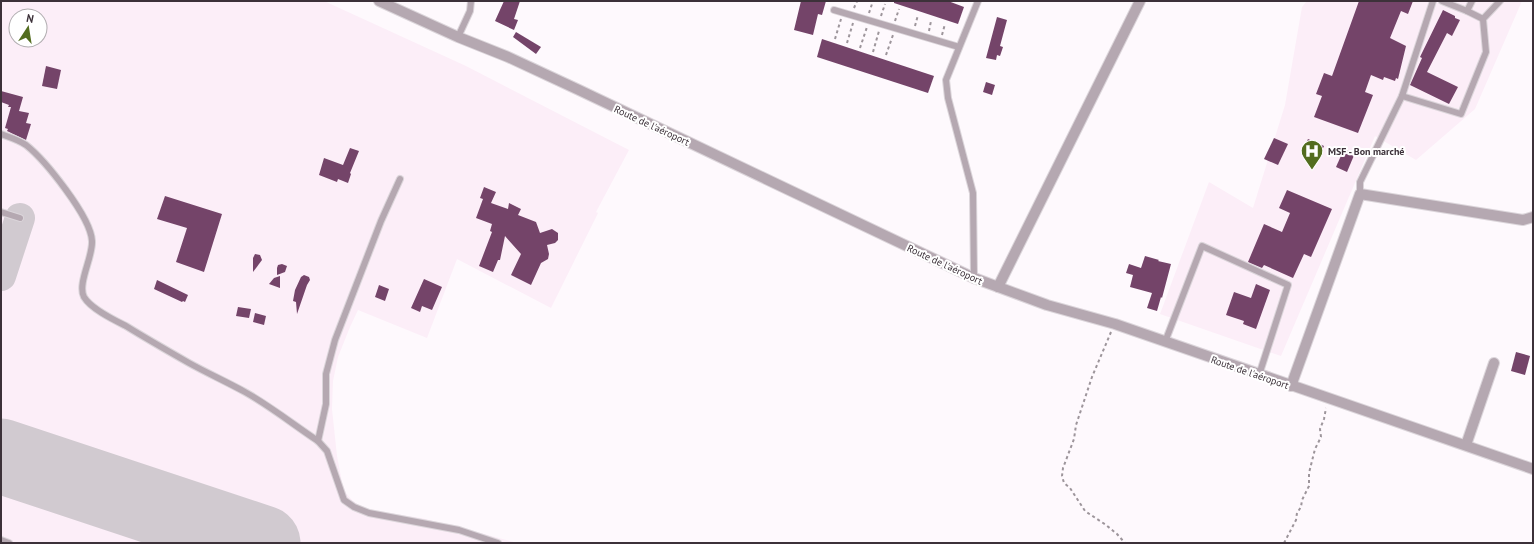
<svg xmlns="http://www.w3.org/2000/svg" width="1534" height="544" viewBox="0 0 1534 544" font-family="'PT Sans',sans-serif">
<style>
.built{fill:#fceef8;fill-rule:evenodd}
.lines{fill:none;stroke-linecap:round;stroke-linejoin:round}
.taxiway{stroke:#d1cad0;stroke-width:30}
.runway{stroke:#d1cad0;stroke-width:75}
.building{fill:#744469}
.service-casing{stroke:#dbd5da;stroke-width:8}
.minor-casing{stroke:#dbd5da;stroke-width:12}
.tertiary-casing{stroke:#dbd5da;stroke-width:12}
.path{stroke:#9d959b;stroke-width:2;stroke-dasharray:3 3;stroke-linecap:butt}
.service{stroke:#b5a8b1;stroke-width:6}
.minor{stroke:#b5a8b1;stroke-width:10}
.tertiary{stroke:#b5a8b1;stroke-width:10}
.labels{text-anchor:middle;stroke-width:4;stroke-linejoin:round;paint-order:stroke}
.street-label{font-size:10px;fill:#3c3139;stroke:#fff}
.poi-label{font-size:10px;font-weight:bold;fill:#3c3139;stroke:#fff;text-anchor:start}
</style>
<rect width="100%" height="100%" fill="#fef9fd"/>
<!-- built -->
<g class="built">
<path d="M1,1H324L466,66L629,150L596,212L598,213L551,308L457,259L427,338L358,310L350,327L338,357L333,381L332,409L337,456L342,482L346,493L352,500L360,506L371,510L421,518L466,529L517,543H1ZM16,16H40V40H16Z"/>
<path d="M1307,1H1522L1475,109L1416,160L1375,136L1281,356L1160,314L1209,182L1253,208L1285,105L1302,7Z"/>
</g>
<g class="lines">
<!-- taxiway -->
<path class="taxiway" d="M1,276L20,218"/>
<!-- runway -->
<path class="runway" d="M1,456L263,543"/>
</g>
<!-- building -->
<g class="building">
<path d="M504,1H520L514,19L518,20L514,30L495,21Z"/>
<path d="M801,1H826L822,15L818,14L813,35L794,30Z"/>
<path d="M894,1H948L964,7L958,24L894,3Z"/>
<path d="M1359,1H1413L1408,14L1401,11L1390,38L1406,46L1398,79L1396,78L1395,81L1384,77L1383,80L1371,75L1365,92L1373,95L1358,133L1314,117L1322,96L1316,94L1324,73L1332,76Z"/>
<path d="M1443,10L1455,16V18L1460,20L1452,36L1447,33L1427,72L1458,87L1449,104L1410,85L1422,58L1420,57Z"/>
<path d="M997,17L1007,20L1000,46L1003,47L1000,56L997,55L996,60L986,58Z"/>
<path d="M516,32L541,47L536,54L513,37Z"/>
<path d="M822,39L934,76L928,93L817,57Z"/>
<path d="M46,66L61,70L57,89L42,86Z"/>
<path d="M986,82L995,85L992,95L983,92Z"/>
<path d="M1,91L23,97L19,111L29,113L26,123L31,124L26,140L7,131L8,129L5,128L11,107H8L9,105L1,102Z"/>
<path d="M1274,138L1288,144L1278,165L1264,159Z"/>
<path d="M1308,139L1324,146L1318,159L1302,151Z"/>
<path d="M350,148L359,151L350,173L351,174L348,183L338,179L337,182L319,175L324,158L343,165Z"/>
<path d="M1344,149L1355,153L1347,172L1336,167Z"/>
<path d="M484,187L496,192L491,203L508,209L509,203L521,209L518,215L536,222L540,233L552,229L558,233V240L555,243L547,245L549,254L548,259L541,263L531,285L511,275L521,254L505,236L500,260H498L493,272L479,266L492,232L490,231L492,224L476,218L483,199L480,198Z"/>
<path d="M1287,190L1332,209L1311,257L1304,254L1293,278L1264,265L1262,268L1248,262L1264,224L1282,232L1290,213L1279,208Z"/>
<path d="M165,196L222,214L204,272L176,262L187,228L157,219Z"/>
<path d="M255,254L260,255L262,260L253,272V258Z"/>
<path d="M1145,256L1159,260L1158,261L1171,264L1162,298L1161,297L1157,311L1147,308L1152,293L1130,287L1133,275L1126,273L1129,264L1141,268Z"/>
<path d="M282,264L287,266L285,272L277,275V268L278,265Z"/>
<path d="M304,275L309,277L310,280L307,285L297,314L296,302L293,301L295,290L301,277Z"/>
<path d="M280,276V288L269,284L274,278Z"/>
<path d="M424,279L442,287L432,310L422,306L420,312L411,308Z"/>
<path d="M157,280L188,295L185,302L183,301L182,302L154,289Z"/>
<path d="M1256,284L1270,290L1256,329L1243,324L1244,321L1226,315L1234,292L1251,298Z"/>
<path d="M379,285L389,289L385,301L375,297Z"/>
<path d="M238,307L251,309L249,318L236,316Z"/>
<path d="M255,313L266,316L264,325L253,322Z"/>
<path d="M1516,352L1530,356L1525,375L1511,371Z"/>
</g>
<g class="lines">
<!-- service casing -->
<g class="service-casing">
<g id="service">
<path d="M1442,1L1467,11L1483,19"/>
<path d="M834,10L959,47"/>
<path d="M1467,11L1472,1"/>
<path d="M458,37L470,11L471,1"/>
<path d="M1402,96L1461,114L1486,52L1483,19L1500,1"/>
<path d="M1,134C9,137 19,140 26,145C45,160 91,217 92,241C93,257 77,284 84,297C91,309 114,320 126,326C147,339 168,351 189,363C207,373 227,382 245,392C270,406 294,425 318,441L327,451L344,500L354,507L369,513L459,530L498,543"/>
<path d="M1360,194V182L1402,96L1433,1"/>
<path d="M1,212L20,218"/>
<path d="M974,278L973,193L948,98L946,80L978,1"/>
<path d="M1165,342L1202,246L1288,285L1259,375"/>
<path d="M318,441L326,404V374L335,340L381,221L400,179"/>
<path d="M1,540L9,543"/>
</g>
</g>
<!-- minor casing -->
<g class="minor-casing">
<g id="minor">
<path d="M998,287L1140,1"/>
<path d="M1291,386L1360,194L1523,220L1533,217"/>
<path d="M1466,445L1494,363"/>
</g>
</g>
<!-- tertiary casing -->
<g class="tertiary-casing">
<path id="tertiary" d="M379,1L458,37L508,57L579,90L974,278L1047,305L1115,324L1533,469"/>
</g>
<!-- path -->
<g class="path">
<path d="M854,8L857,1"/>
<path d="M869,13L873,1"/>
<path d="M881,16L885,4"/>
<path d="M895,21L899,9"/>
<path d="M915,26L918,15"/>
<path d="M929,31L931,21"/>
<path d="M942,35L945,24"/>
<path d="M835,39L841,19"/>
<path d="M847,43L853,23"/>
<path d="M860,48L867,27"/>
<path d="M873,52L879,31"/>
<path d="M886,55L893,35"/>
<path d="M1111,332L1092,377L1076,425L1074,439L1063,468L1062,476L1064,483L1070,488L1085,511L1106,525L1117,534L1125,543"/>
<path d="M1284,543L1296,520L1297,513L1301,507L1302,500L1309,486V473L1315,449L1321,437L1320,429L1324,419L1326,408"/>
</g>
<!-- service -->
<use href="#service" class="service"/>
<!-- minor -->
<use href="#minor" class="minor"/>
<!-- tertiary -->
<use href="#tertiary" class="tertiary"/>
</g>
<!-- icons -->
<defs>
<g id="hospital-pin" transform="scale(1.15)"><path d="M0 17L-7.5 6A9.5 9.5 0 1 1 7.5 6Z" fill="#536d1f" stroke="#fff"/><path d="M-5-5h3v3.5h4V-5h3V5h-3V1.5h-4V5h-3Z" fill="#fff"/></g>
</defs>
<g fill-rule="evenodd">
<use href="#hospital-pin" x="1312" y="151"/>
</g>
<g class="labels">
<!-- street labels -->
<g class="street-label">
<text transform="translate(652 125) rotate(25)" y="4">Route de l'aéroport</text>
<text transform="translate(945 264) rotate(25)" y="4">Route de l'aéroport</text>
<text transform="translate(1250 372) rotate(19)" y="4">Route de l'aéroport</text>
</g>
<!-- poi labels -->
<g class="poi-label">
<text x="1328" y="155">MSF - Bon marché</text>
</g>
</g>
<!-- border -->
<rect width="1534" height="544" fill="none" stroke="#3c3139" stroke-width="4"/>
<!-- north arrow -->
<g transform="translate(28 28) rotate(12)"><circle r="19" fill="#ffffff" stroke="#b1adb0"/>
<path d="M0-3L7 15L0 10L-7 15Z" fill="#536d1f"/>
<text y="-6" font-size="11" font-weight="bold" text-anchor="middle" fill="#3c3139">N</text>
</g>
</svg>
